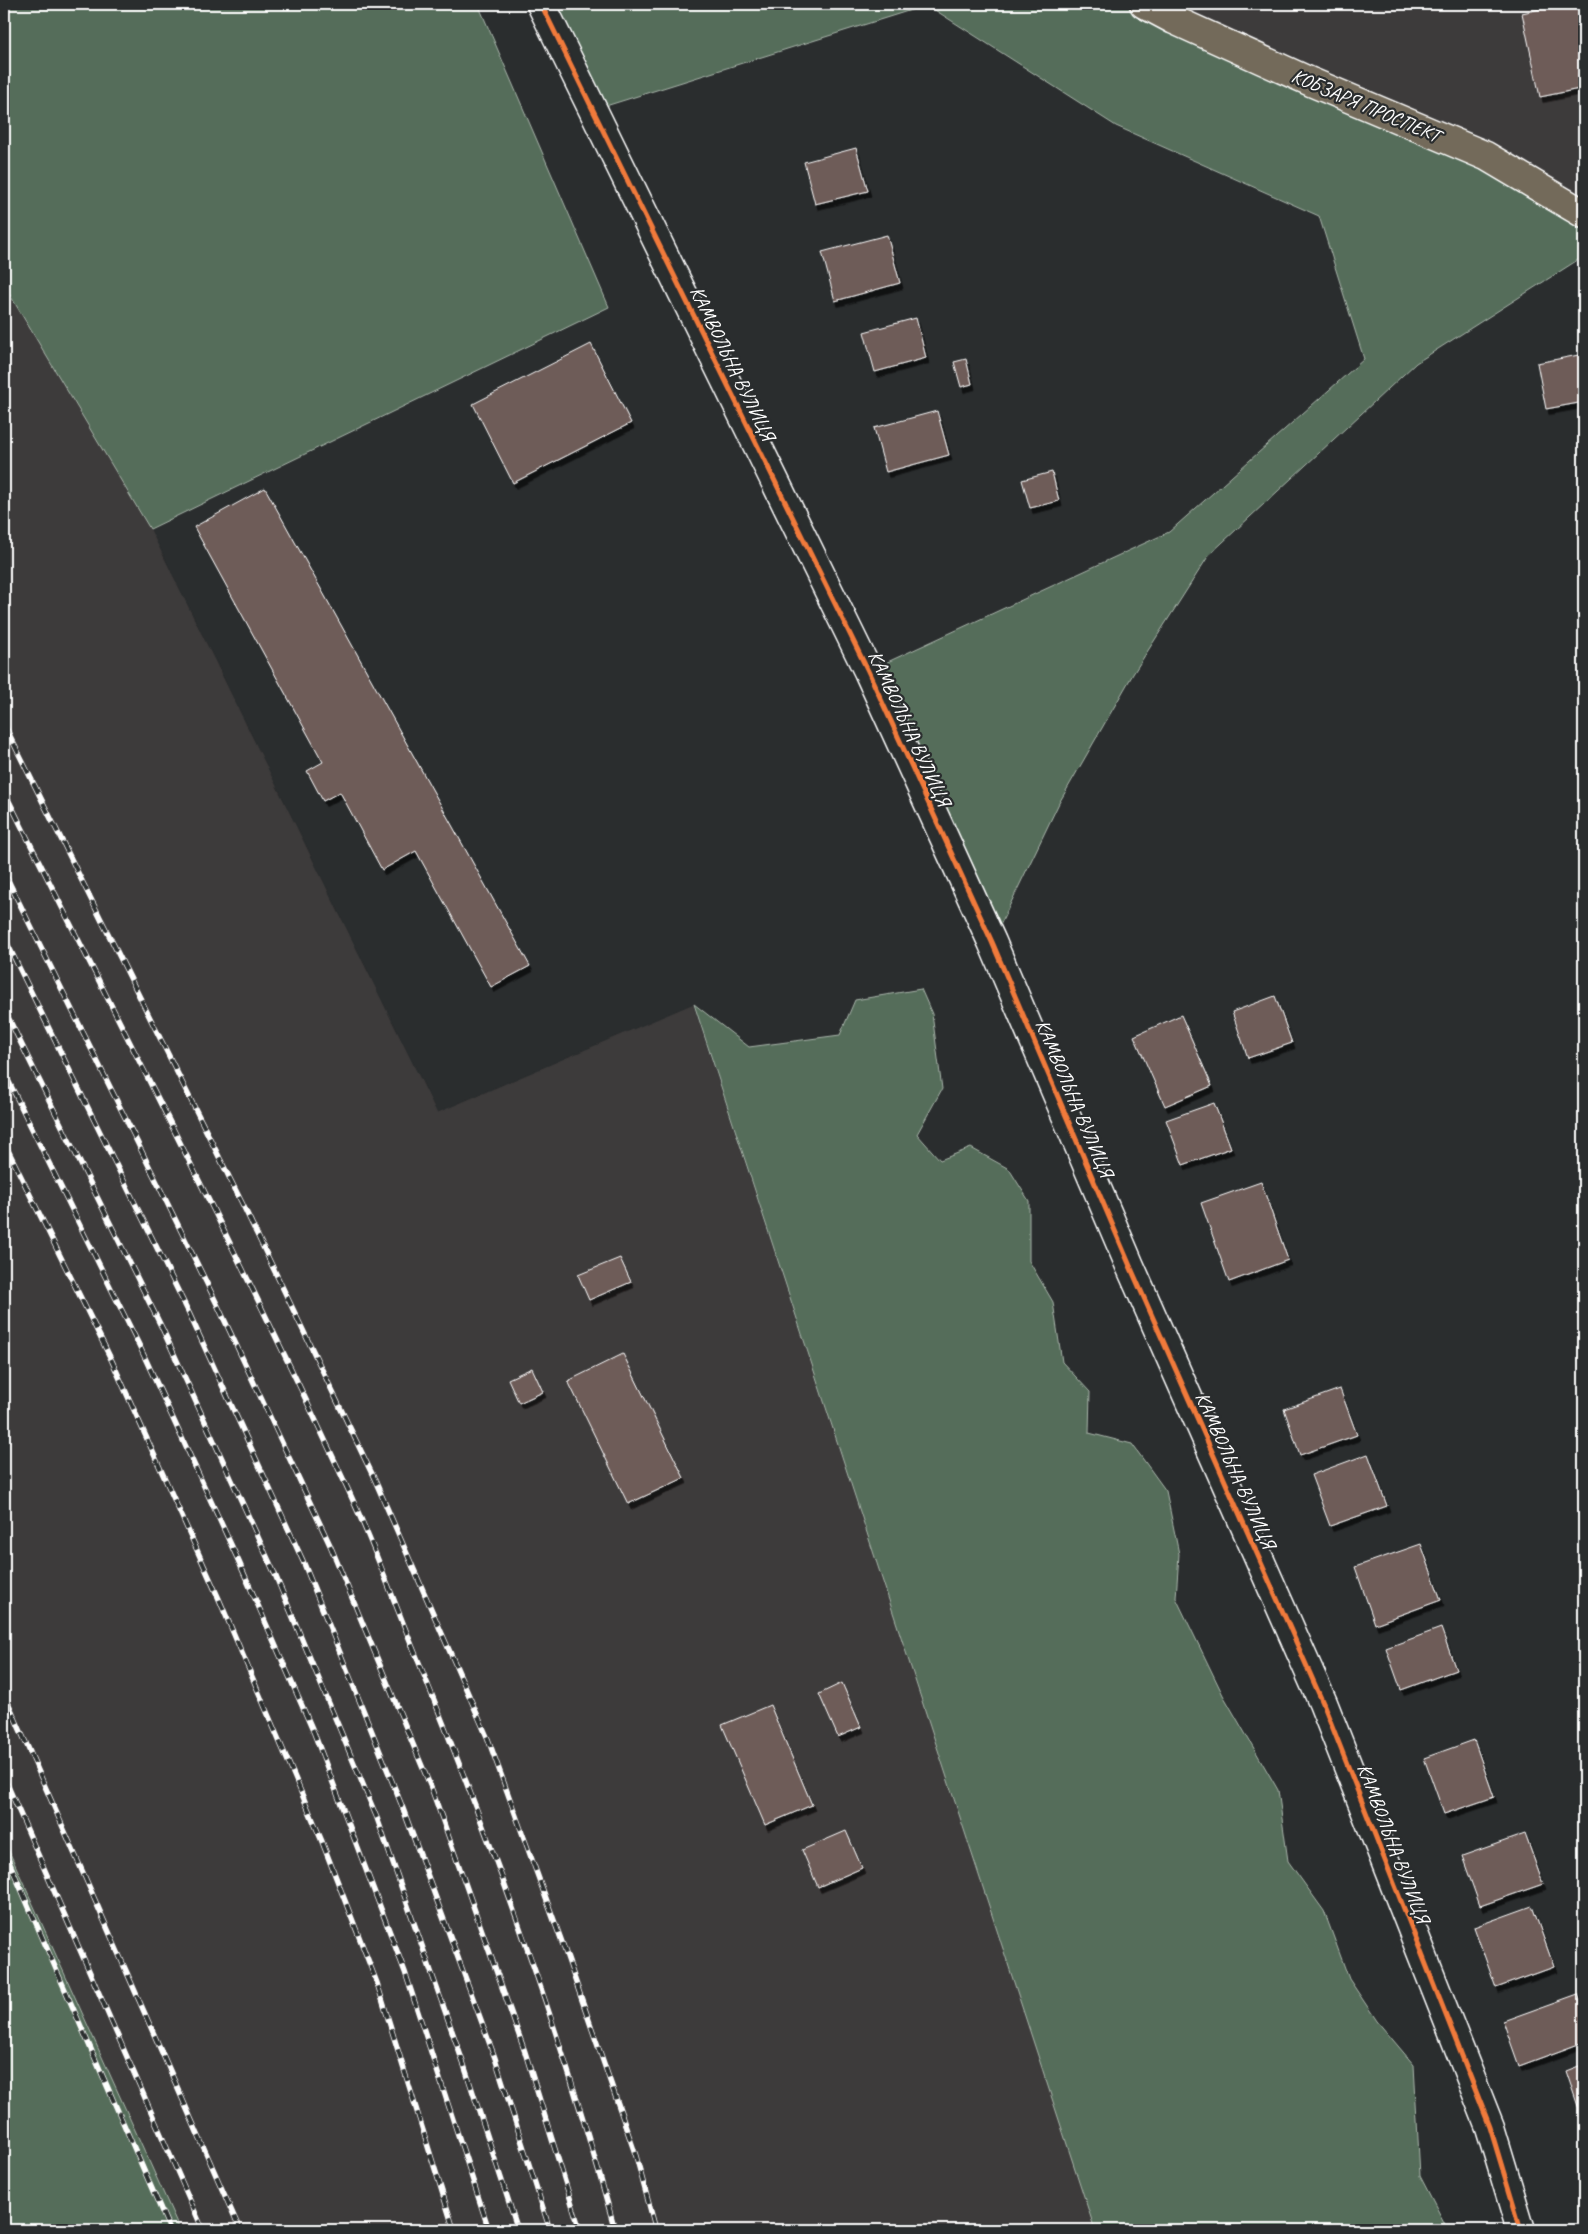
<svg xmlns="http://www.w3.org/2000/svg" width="1588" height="2234" viewBox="0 0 1588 2234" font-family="Caveat,sans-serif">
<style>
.built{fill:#3e3b3b}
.green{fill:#556d5a;stroke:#aab6ac}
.building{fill:#6e5c59;stroke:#fff;filter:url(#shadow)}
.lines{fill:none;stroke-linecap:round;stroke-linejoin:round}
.minor-casing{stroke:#fff;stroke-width:31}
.major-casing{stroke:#fff;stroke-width:31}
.minor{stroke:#2a2d2e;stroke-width:28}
.major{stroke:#736b5a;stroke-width:28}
.rail-casing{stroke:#fff;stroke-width:5.5}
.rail{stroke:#2a2d2e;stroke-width:4;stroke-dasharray:11;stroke-linecap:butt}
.cycleway-casing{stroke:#2a2d2e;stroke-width:8}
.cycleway{stroke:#f17a3a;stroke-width:5}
.labels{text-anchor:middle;stroke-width:4.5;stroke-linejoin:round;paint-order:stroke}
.street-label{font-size:20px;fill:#fff;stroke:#2a2d2e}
</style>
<defs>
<filter id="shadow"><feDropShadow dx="3" dy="5.5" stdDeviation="0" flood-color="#0009"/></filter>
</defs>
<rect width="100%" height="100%" fill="#2a2d2e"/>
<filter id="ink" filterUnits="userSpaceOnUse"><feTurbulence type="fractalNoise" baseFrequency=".02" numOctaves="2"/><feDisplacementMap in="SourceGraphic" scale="10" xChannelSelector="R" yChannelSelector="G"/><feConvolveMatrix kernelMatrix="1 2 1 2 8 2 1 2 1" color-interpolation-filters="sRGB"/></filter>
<g filter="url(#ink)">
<!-- built -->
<g class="built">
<path d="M1144,4H1584V214Z"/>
<path d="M4,285L150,529L437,1113L693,1004L1095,2230H180L4,1840Z"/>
</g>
<!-- green -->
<g class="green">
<path d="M4,4H478L609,307L150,529L4,285Z"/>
<path d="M541,4H1144L1584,214V256L1416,363L1209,555L1133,674L1059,803L992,942L868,671L1169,532L1364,359L1319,216L1116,126L927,5L593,110Z"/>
<path d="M921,989L932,1014L942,1089L917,1134L940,1160L971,1148L1009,1169L1029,1201V1261L1053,1302L1062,1362L1090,1392L1089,1433L1132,1444L1166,1491L1179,1554L1176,1598L1223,1695L1278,1790L1288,1861L1324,1911L1349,1979L1377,2021L1414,2065L1420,2176L1448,2230H1095L694,1004L749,1047L840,1035L855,1000Z"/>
<path d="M4,1840L177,2223L180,2230H4Z"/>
</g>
<!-- building -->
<g class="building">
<path d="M1562,4H1584V88L1540,97L1522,13Z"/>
<path d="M856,148L868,191L815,204L804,162Z"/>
<path d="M887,235L900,283L835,301L822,252Z"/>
<path d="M916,318L926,358L875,372L864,332Z"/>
<path d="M591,344L631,423L513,483L473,404Z"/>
<path d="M1584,354V402L1546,409L1537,363Z"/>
<path d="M966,359L972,384L961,387L954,362Z"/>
<path d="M937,411L949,455L886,472L874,428Z"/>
<path d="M1052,472L1059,501L1030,508L1022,480Z"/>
<path d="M265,488L530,966L491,987L416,851L382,870L340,792L323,801L307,771L323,762L194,527Z"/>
<path d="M1275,996L1292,1043L1248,1058L1232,1012Z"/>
<path d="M1181,1015L1212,1086L1165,1106L1134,1036Z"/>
<path d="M1214,1103L1231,1148L1183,1165L1166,1120Z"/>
<path d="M1261,1182L1288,1260L1229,1282L1201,1203Z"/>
<path d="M620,1258L631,1282L589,1300L578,1275Z"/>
<path d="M623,1354L684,1478L628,1504L568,1381Z"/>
<path d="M532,1368L543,1392L519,1403L508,1379Z"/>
<path d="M1340,1389L1357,1435L1300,1455L1284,1409Z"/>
<path d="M1368,1454L1387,1506L1330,1526L1311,1475Z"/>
<path d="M1421,1544L1441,1600L1375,1624L1355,1567Z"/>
<path d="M1441,1628L1456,1670L1401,1690L1386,1648Z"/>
<path d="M842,1683L861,1727L838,1737L819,1694Z"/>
<path d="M770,1705L812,1805L765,1825L722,1725Z"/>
<path d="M1474,1740L1494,1797L1444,1814L1424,1758Z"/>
<path d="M846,1831L862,1868L818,1887L802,1850Z"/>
<path d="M1525,1834L1543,1884L1480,1906L1462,1856Z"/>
<path d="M1532,1906L1554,1967L1496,1988L1474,1927Z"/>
<path d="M1578,1994L1584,2011V2042L1519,2066L1503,2021Z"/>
<path d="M1584,2064V2118H1582L1566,2071Z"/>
</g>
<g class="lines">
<!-- minor casing -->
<g class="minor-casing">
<path id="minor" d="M541,4L868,671L992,942L1130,1266L1323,1703L1490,2127L1521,2230"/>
</g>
<!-- major casing -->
<g class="major-casing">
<path id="major" d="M1144,4L1174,20L1311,82L1486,156L1584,214"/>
</g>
<!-- minor -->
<use href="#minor" class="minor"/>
<!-- major -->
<use href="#major" class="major"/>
<!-- rail casing -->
<g class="rail-casing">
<g id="rail">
<path d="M4,724L242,1203L374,1478L488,1739L563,1945L636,2156L656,2230"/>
<path d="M4,791C118,1021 237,1250 345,1483C373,1542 395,1605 420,1665C495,1850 563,2038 615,2230"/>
<path d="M4,872L217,1304L330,1545L432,1790L525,2052L580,2230"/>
<path d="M4,937L189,1313L303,1561L402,1806L495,2058L550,2230"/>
<path d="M4,1009L163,1330L274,1572L377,1818L464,2065L518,2230"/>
<path d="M4,1072L140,1347L239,1562L314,1733L405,1972L489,2230"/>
<path d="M4,1142L112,1361L219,1599L321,1839L377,1983L454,2230"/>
<path d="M4,1693L240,2230"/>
<path d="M4,1777L203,2230"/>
<path d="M4,1850L170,2230"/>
</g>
</g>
<!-- rail -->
<use href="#rail" class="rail"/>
<!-- cycleway casing -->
<g class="cycleway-casing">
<path id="cycleway" d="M541,4L868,671L992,942L1130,1266L1323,1703L1490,2127L1521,2230"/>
</g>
<!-- cycleway -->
<use href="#cycleway" class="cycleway"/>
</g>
</g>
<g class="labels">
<!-- street labels -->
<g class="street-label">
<text transform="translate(1366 105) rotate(23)" y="7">КОБЗАРЯ ПРОСПЕКТ</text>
<text transform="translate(733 363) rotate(64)" y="7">КАМВОЛЬНА ВУЛИЦЯ</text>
<text transform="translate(910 728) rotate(65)" y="7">КАМВОЛЬНА ВУЛИЦЯ</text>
<text transform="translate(1075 1098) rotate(67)" y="7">КАМВОЛЬНА ВУЛИЦЯ</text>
<text transform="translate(1236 1470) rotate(66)" y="7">КАМВОЛЬНА ВУЛИЦЯ</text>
<text transform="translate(1394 1843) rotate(69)" y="7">КАМВОЛЬНА ВУЛИЦЯ</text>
</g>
</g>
<!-- margin -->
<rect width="1588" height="2234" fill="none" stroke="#2a2d2e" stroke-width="20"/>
<rect x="10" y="10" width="1568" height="2214" fill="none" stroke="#fff" stroke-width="2" filter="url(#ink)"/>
</svg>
